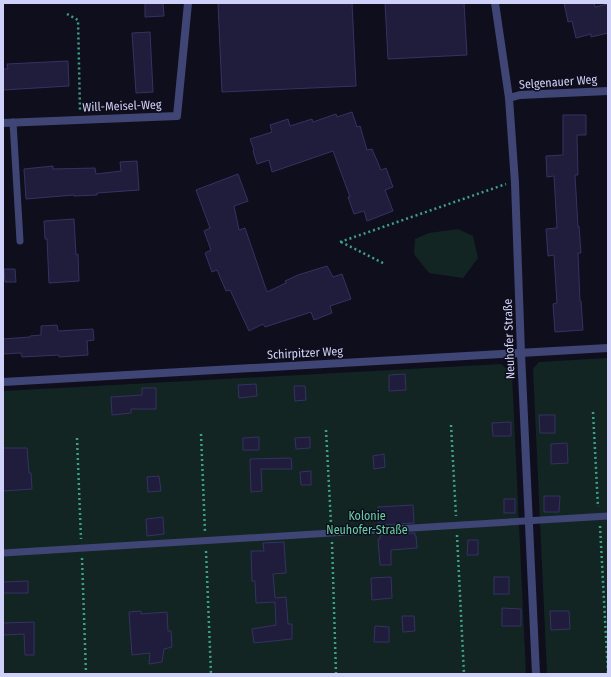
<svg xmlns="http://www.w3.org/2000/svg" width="611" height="677" viewBox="0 0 611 677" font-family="'Fira Sans Condensed',sans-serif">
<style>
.green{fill:#122522}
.building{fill:#1f1d3b;stroke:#353263}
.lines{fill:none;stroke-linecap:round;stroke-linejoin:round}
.path{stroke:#3da08b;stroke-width:2.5;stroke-dasharray:2 3;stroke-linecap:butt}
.lane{stroke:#3f4575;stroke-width:7}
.street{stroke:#3f4575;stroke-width:8}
.labels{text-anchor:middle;stroke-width:3;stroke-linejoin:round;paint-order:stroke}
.street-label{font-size:12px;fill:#d0d1f8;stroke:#0f0e1c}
.park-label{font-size:12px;fill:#67cea5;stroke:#0f0e1c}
</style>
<rect width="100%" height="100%" fill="#0f0e1c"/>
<!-- green -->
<g class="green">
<path d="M458,229L473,236L478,258L463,278L429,273L414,254L415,239L429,233Z"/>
<path d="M608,358V674H547L533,369L539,362Z"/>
<path d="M501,364L512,374L526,674H3V391Z"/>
</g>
<!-- building -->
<g class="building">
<path d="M145,3H163L164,16L145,17Z"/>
<path d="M218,3H352L356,86L222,92Z"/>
<path d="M385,3H464L467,55L388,59Z"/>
<path d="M564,3H594L595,7L608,4V33L591,37V34L576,38L572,21L568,22Z"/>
<path d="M150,32L153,92L136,93L132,33Z"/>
<path d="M68,61L69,86L3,90V69H8L7,64Z"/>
<path d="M352,112L357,127L360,126L367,150L372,149L381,170L386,168L393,187L385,190L393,211L367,221L364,211L354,214L348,197H350L333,151L272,172L269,160L257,164L253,151L254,150L250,139L272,132L270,125L288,119L290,126L312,119L313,122L336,114L337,117Z"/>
<path d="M563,115H586V135H577L578,175H575L578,227L579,226L581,253H578L580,301H581L583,330L555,332L553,304L557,303L554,255L548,256L546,229L557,228L554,176L547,177L546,156L563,155Z"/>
<path d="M137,161L139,190L97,193V195L74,196V195L26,199L24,169L53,166V169L95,168L96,174L121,171L120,162Z"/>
<path d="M238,174L248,201L234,206L239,230L245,228L267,292L286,283L285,281L298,275L327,266L333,277L342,274L351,299L330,306L332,313L314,320L311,312L265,327L263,324L249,331L230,290L226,291L217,270L212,272L205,253L211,250L204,231L210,228L196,190Z"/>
<path d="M74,219L76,255L78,254L79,281L49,283L47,239H45L44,221Z"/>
<path d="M4,269H15L16,282H5Z"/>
<path d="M57,325L58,331L93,329L94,340L87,341L88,355L59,357V355L22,357L21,353L3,354V339L30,337V336L41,335V326Z"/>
<path d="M405,374L406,390L389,391V375Z"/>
<path d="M256,384L257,396L239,398L238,385Z"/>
<path d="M294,386H305L306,400L295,401Z"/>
<path d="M142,388H156V409H131V413L112,415L111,397L142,395Z"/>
<path d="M539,415H555V433H540Z"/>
<path d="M511,422V436H493L492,423Z"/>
<path d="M259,437V450H243V438Z"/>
<path d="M310,437V448L296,449L295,438Z"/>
<path d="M567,443L568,463L551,464V444Z"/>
<path d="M3,448H27L29,473H31L32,489L3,491Z"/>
<path d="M384,454L385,467L374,469L373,456Z"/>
<path d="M291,458L292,469H261L262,491L251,492L250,459Z"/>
<path d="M311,471V485H301L300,472Z"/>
<path d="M159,476L161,491L148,492L147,477Z"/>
<path d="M544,496H560L559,512H544Z"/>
<rect x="504" y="499" width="11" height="14"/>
<path d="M413,505L414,523L379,525L378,507Z"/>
<path d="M163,517L164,534L147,536L146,519Z"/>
<path d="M415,533V536H416L417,548L391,550V565H380L378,539H380V535Z"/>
<path d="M468,540H478V555H467Z"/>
<path d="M284,542L286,573L273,574L275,598L286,597L288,624H292V639L254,643L252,629L276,625L275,602L256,603L255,581H252L251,551H264L263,543Z"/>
<path d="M391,577L392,598L372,600L371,578Z"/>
<rect x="494" y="577" width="15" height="17"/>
<path d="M28,581V593H3V582Z"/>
<path d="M502,608L521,609V626H502Z"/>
<path d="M141,611V614L167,612L168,631H171L172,647L164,649L162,662L149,664L150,653L132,655L129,612Z"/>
<path d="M550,611H569L570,629L551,630Z"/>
<path d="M402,616H414L415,631L403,632Z"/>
<path d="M34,622V655H25L24,634L3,635V623Z"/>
<path d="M375,626L389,627V642H374Z"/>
</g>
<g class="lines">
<!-- path -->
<g class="path">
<path d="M67,14L78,20L80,110"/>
<path d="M340,242L506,184"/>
<path d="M341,242L385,264"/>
<path d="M593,412L598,507"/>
<path d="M451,425L456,516"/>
<path d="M326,430L331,523"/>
<path d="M201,434L205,532"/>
<path d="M77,438L81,539"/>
<path d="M600,526L608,674"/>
<path d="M457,535L464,674"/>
<path d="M332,542L336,674"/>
<path d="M206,551L211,674"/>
<path d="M82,558L86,674"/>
</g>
<!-- lane -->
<g class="lane">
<path d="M13,122L20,241"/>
<path d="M3,553L608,516"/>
</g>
<!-- street -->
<g class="street">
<path d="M495,3L509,98L515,183L521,353L536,674"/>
<path d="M509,98L520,95L608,91"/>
<path d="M3,123L177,116L188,3"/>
<path d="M3,382L608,348"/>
</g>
</g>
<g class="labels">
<!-- street labels -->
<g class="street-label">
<text transform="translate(558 82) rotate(-4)" y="4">Selgenauer Weg</text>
<text transform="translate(122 106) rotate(-2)" y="4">Will-Meisel-Weg</text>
<text transform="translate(509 339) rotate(-92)" y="4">Neuhofer Straße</text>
<text transform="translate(305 353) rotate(-3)" y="4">Schirpitzer Weg</text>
</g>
<!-- park labels -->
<g class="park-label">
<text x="367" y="520">Kolonie<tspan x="367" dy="14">Neuhofer-Straße</tspan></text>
</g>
</g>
<!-- border -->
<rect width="611" height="677" fill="none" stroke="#d0d1f8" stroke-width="8"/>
</svg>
